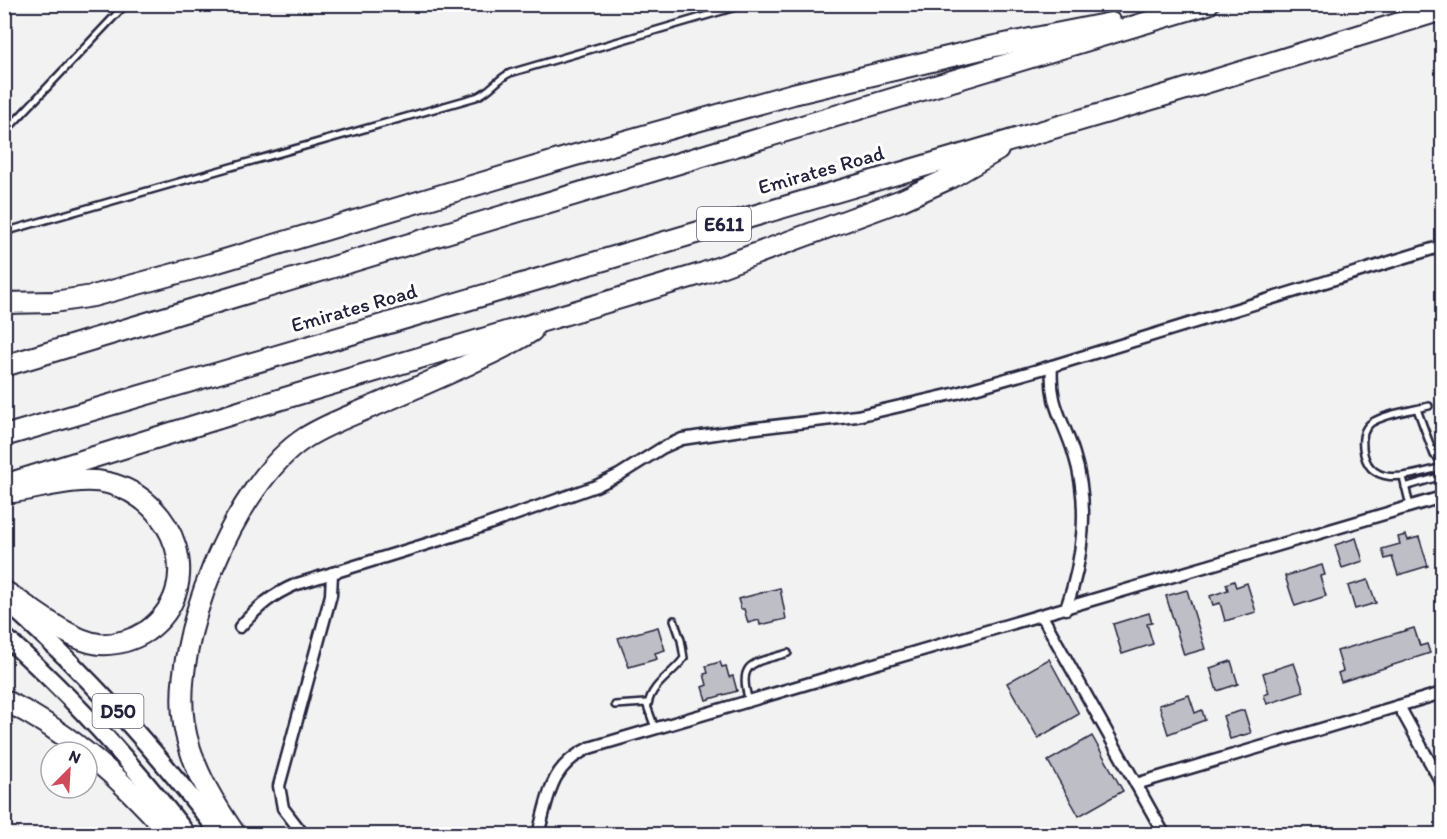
<svg xmlns="http://www.w3.org/2000/svg" width="1447" height="839" viewBox="0 0 1447 839" font-family="Itim,sans-serif">
<style>
.building{fill:#bebec6;stroke:#22223b;stroke-width:1.5}
.lines{fill:none;stroke-linecap:round;stroke-linejoin:round}
.service-casing{stroke:#22223b;stroke-width:10}
.minor-casing{stroke:#22223b;stroke-width:15}
.primary-casing{stroke:#22223b;stroke-width:21}
.motorway-casing{stroke:#22223b;stroke-width:24}
.service{stroke:#fff;stroke-width:5}
.minor{stroke:#fff;stroke-width:10}
.primary{stroke:#fff;stroke-width:16}
.motorway{stroke:#fff;stroke-width:20}
.labels{text-anchor:middle;stroke-width:6;stroke-linejoin:round;paint-order:stroke}
.shield{fill:#fff;stroke:#646476;stroke-width:1.5}
.shield-label{font-size:20px;font-weight:bold;fill:#22223b}
.street-label{font-size:21px;fill:#22223b;stroke:#fff}
</style>
<rect width="100%" height="100%" fill="#f2f2f3"/>
<filter id="ink" filterUnits="userSpaceOnUse"><feTurbulence type="fractalNoise" baseFrequency=".0167" numOctaves="2"/><feDisplacementMap in="SourceGraphic" scale="12" xChannelSelector="R" yChannelSelector="G"/><feConvolveMatrix kernelMatrix="1 2 1 2 8 2 1 2 1" color-interpolation-filters="sRGB"/></filter>
<g filter="url(#ink)">
<!-- building -->
<g class="building">
<path d="M1406,535L1408,540L1419,537L1428,566L1398,575L1392,557L1385,559L1382,549L1400,544L1398,537Z"/>
<path d="M1356,538L1363,561L1342,568L1335,545Z"/>
<path d="M1322,565L1325,575L1320,576L1326,596L1295,606L1285,576Z"/>
<path d="M1368,580L1376,603L1355,609L1348,586Z"/>
<path d="M1234,581L1236,587L1247,583L1256,612L1225,621L1220,603L1213,605L1210,596L1228,590L1226,584Z"/>
<path d="M780,588L786,619L760,625L759,620L748,623L744,609H741L738,599Z"/>
<path d="M1187,590L1205,649L1184,655L1166,596Z"/>
<path d="M1149,613L1152,623L1147,624L1153,644L1122,654L1113,624Z"/>
<path d="M658,627L665,650L655,653L657,659L629,667L618,638Z"/>
<path d="M1414,628L1420,646L1427,644L1430,653L1341,682L1338,673L1343,671L1337,651Z"/>
<path d="M1049,659L1079,714L1038,738L1007,683Z"/>
<path d="M1231,661L1238,684L1217,691L1210,668Z"/>
<path d="M720,662L722,667L726,666L729,677L733,676L737,691L706,700L702,687L707,685L704,674L708,673L706,666Z"/>
<path d="M1294,663L1304,692L1267,704L1264,695L1269,693L1263,673Z"/>
<path d="M1189,695L1195,713L1202,710L1205,720L1168,734L1159,705Z"/>
<path d="M1244,710L1251,733L1230,739L1223,716Z"/>
<path d="M1092,736L1123,791L1079,816L1048,761Z"/>
</g>
<g class="lines">
<!-- service casing -->
<g class="service-casing">
<g id="service">
<path d="M4,133L126,4"/>
<path d="M4,232L476,97C490,92 497,79 510,73L746,4"/>
<path d="M1429,406C1413,410 1384,414 1371,423C1363,429 1362,439 1363,448C1368,492 1415,474 1442,467"/>
<path d="M1417,409L1434,455L1442,460"/>
<path d="M1403,477L1410,506"/>
<path d="M1405,487L1442,476"/>
<path d="M749,701C736,660 756,663 788,653"/>
<path d="M615,705L646,703L655,728"/>
<path d="M648,705C651,684 673,674 684,658L681,640L674,620"/>
</g>
</g>
<!-- minor casing -->
<g class="minor-casing">
<g id="minor">
<path d="M1052,366C1049,406 1063,418 1074,454C1090,504 1083,560 1066,609"/>
<path d="M1042,616L1164,834"/>
<path d="M240,627C259,606 271,595 297,584L469,531L596,486L619,475L662,448L682,439L748,429L857,416L957,393L1052,366L1442,246"/>
<path d="M1399,706L1442,784"/>
<path d="M1136,784L1442,693"/>
<path d="M303,834L283,808L279,786L331,595L332,573"/>
<path d="M538,834C549,796 549,767 589,748L1442,497"/>
</g>
</g>
<!-- primary casing -->
<g class="primary-casing">
<g id="primary">
<path d="M6,601C85,672 156,750 220,834"/>
<path d="M4,636C72,696 132,763 187,834"/>
</g>
</g>
<!-- motorway casing -->
<g class="motorway-casing">
<g id="motorway">
<path d="M4,303L54,302L93,296L211,264L572,156L793,94L990,47L1111,23"/>
<path d="M4,366L1208,4"/>
<path d="M4,436L1176,92L1442,10"/>
<path d="M4,485L255,407L704,273L902,200L950,178L998,150"/>
<path d="M4,591C30,607 69,641 99,644C116,645 133,640 147,631C208,587 175,499 108,483C78,476 43,488 13,492"/>
<path d="M4,700C71,733 122,779 170,834"/>
<path d="M235,834C212,800 191,766 184,724C171,641 234,484 305,438C327,424 352,415 376,405C406,392 437,379 467,365C489,354 511,345 532,331"/>
</g>
</g>
<!-- service -->
<use href="#service" class="service"/>
<!-- minor -->
<use href="#minor" class="minor"/>
<!-- primary -->
<use href="#primary" class="primary"/>
<!-- motorway -->
<use href="#motorway" class="motorway"/>
</g>
</g>
<g class="labels">
<!-- shield labels -->
<g class="shield">
<rect x="697" y="207" width="54" height="34" rx="4.5"/>
<rect x="92.5" y="694" width="51" height="34" rx="4.5"/>
</g>
<g class="shield-label">
<text x="724" y="231">E611</text>
<text x="118" y="718">D50</text>
</g>
<!-- street labels -->
<g class="street-label">
<text transform="translate(821 170) rotate(-16)" y="7">Emirates Road</text>
<text transform="translate(354 308) rotate(-16)" y="7">Emirates Road</text>
</g>
</g>
<!-- margin -->
<rect width="1447" height="839" fill="none" stroke="#fff" stroke-width="24"/>
<rect x="12" y="12" width="1423" height="815" fill="none" stroke="#22223b" stroke-width="2" filter="url(#ink)"/>
<!-- north arrow -->
<g transform="translate(69 770) rotate(24)"><circle r="28" fill="#ffffff" stroke="#a7a7b1" stroke-width="1.5"/>
<path d="M0-4.5L10 22L0 15L-10 22Z" fill="#d1495b"/>
<text y="-9" font-size="16" font-weight="bold" text-anchor="middle" fill="#22223b">N</text>
</g>
</svg>
